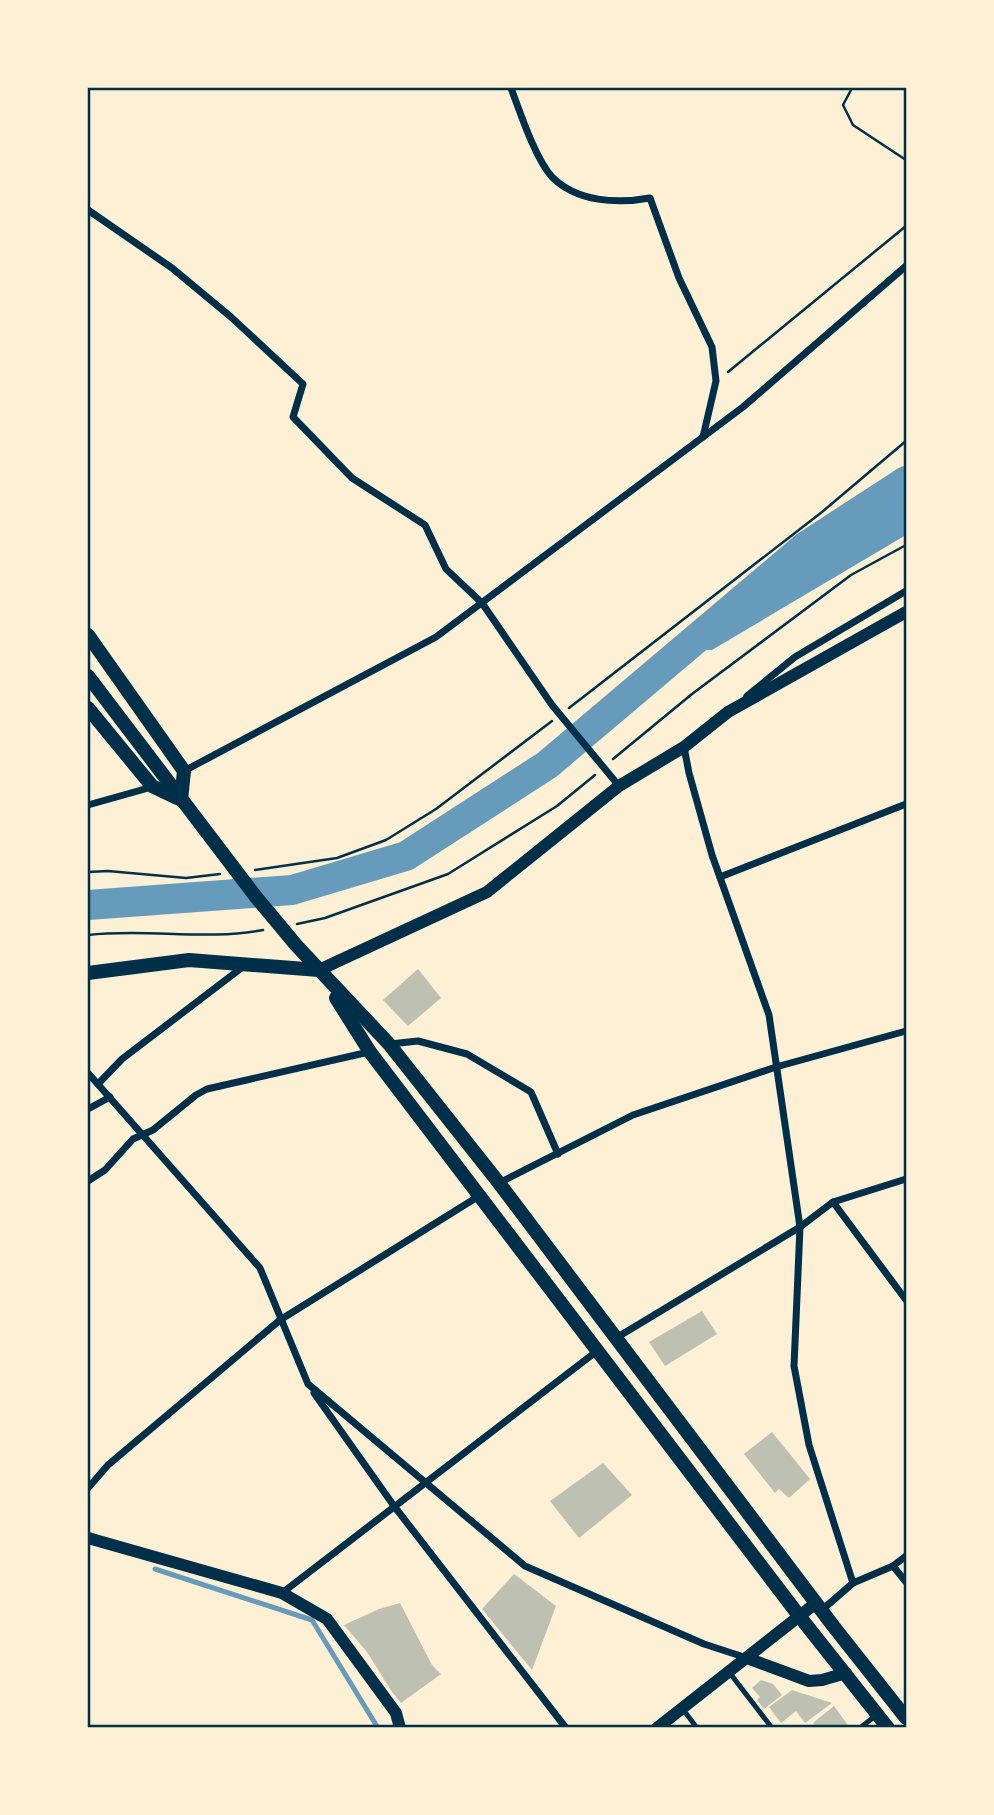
<svg xmlns="http://www.w3.org/2000/svg" width="994" height="1815" viewBox="0 0 994 1815" font-family="'PT Sans',sans-serif">
<style>
.water{fill:#669bbc}
.lines{fill:none;stroke-linecap:round;stroke-linejoin:round}
.stream{stroke:#669bbc;stroke-width:5}
.river{stroke:#669bbc;stroke-width:30}
.building{fill:#bec0b2}
.path{stroke:#003049;stroke-width:2.5}
.service{stroke:#003049;stroke-width:5}
.minor{stroke:#003049;stroke-width:7}
.tertiary{stroke:#003049;stroke-width:12}
.secondary{stroke:#003049;stroke-width:14}
.neatline{fill:none;stroke:#003049;stroke-width:2.5}
</style>
<rect width="100%" height="100%" fill="#fdf0d5"/>
<!-- water -->
<path class="water" d="M906,481V535L712,650H681L806,546Z"/>
<g class="lines">
<!-- stream -->
<path class="stream" d="M155,1569L312,1620L378,1728"/>
<!-- river -->
<path class="river" d="M88,905L292,890L406,856L547,765L806,546L906,481"/>
</g>
<!-- building -->
<g class="building">
<path d="M418,969L441,998L408,1026L383,1000Z"/>
<path d="M702,1311L717,1334L665,1366L649,1342Z"/>
<path d="M772,1432L810,1479L789,1498L779,1489L775,1493L744,1454Z"/>
<path d="M603,1463L632,1495L579,1538L550,1501Z"/>
<path d="M514,1574L556,1606L532,1670L482,1609Z"/>
<path d="M400,1603L432,1665L441,1674L401,1703L392,1692L367,1652L344,1625L379,1609Z"/>
<path d="M761,1680L773,1684L782,1695L764,1709L757,1700L760,1697L752,1688Z"/>
<path d="M792,1690L832,1703L805,1723L796,1711L781,1723L769,1707Z"/>
<path d="M834,1706L850,1728H817L813,1723Z"/>
</g>
<g class="lines">
<!-- path -->
<g class="path">
<path d="M852,88L843,105L853,125L906,160"/>
<path d="M728,372L906,226"/>
<path d="M569,708L822,512L906,441"/>
<path d="M613,759L692,694L851,575L906,545"/>
<path d="M255,870L337,858L386,840L436,809L552,721"/>
<path d="M88,872L108,871L186,878L220,874"/>
<path d="M297,924L325,918L448,874L557,806L595,775"/>
<path d="M88,935C146,928 206,941 263,930"/>
</g>
<!-- service -->
<g class="service">
<path d="M729,1672L772,1728"/>
<path d="M682,1708L697,1728"/>
<path d="M860,1728L875,1716"/>
</g>
<!-- minor -->
<g class="minor">
<path d="M511,88C520,112 535,158 552,177C577,202 617,204 650,198L679,278L712,347L716,381L703,437"/>
<path d="M88,210L172,268L231,317L303,384L293,417L352,478L425,525L446,569L482,603L552,705L619,786"/>
<path d="M747,696L795,657L906,591"/>
<path d="M684,747L689,773L712,855L769,1015L800,1227L794,1366L809,1445L853,1583L822,1610"/>
<path d="M184,771L436,637L743,407L906,266"/>
<path d="M88,805L152,787"/>
<path d="M720,877L906,804"/>
<path d="M390,1044L418,1041L467,1054L531,1092L558,1154"/>
<path d="M88,1073L260,1268L308,1384L525,1566L704,1644L747,1658"/>
<path d="M98,1084L122,1059L244,966"/>
<path d="M88,1109L110,1097"/>
<path d="M88,1181L105,1170L133,1139L153,1130L196,1095L207,1089L369,1052"/>
<path d="M499,1183L633,1115L776,1067L906,1031"/>
<path d="M833,1202L906,1300"/>
<path d="M616,1338L800,1227L833,1202L906,1179"/>
<path d="M314,1393L394,1506L566,1728"/>
<path d="M88,1488L108,1465L280,1320L479,1196"/>
<path d="M893,1566L906,1582"/>
<path d="M853,1583L893,1566L906,1556"/>
<path d="M282,1593L597,1351"/>
</g>
<!-- tertiary -->
<g class="tertiary">
<path d="M319,970L487,892L619,786L684,747L728,712L906,612"/>
<path d="M88,1538L282,1593L327,1619L396,1713L400,1728"/>
<path d="M747,1658L809,1681L822,1680L846,1673"/>
<path d="M657,1728L816,1603"/>
</g>
<!-- secondary -->
<g class="secondary">
<path d="M88,635L184,771L181,800"/>
<path d="M88,676L256,897L296,945L389,1044L499,1183L834,1627L906,1718"/>
<path d="M88,708L152,786L177,798"/>
<path d="M88,973L189,960L319,970"/>
<path d="M336,998L370,1052L800,1617L888,1728"/>
</g>
</g>
<!-- border -->
<rect width="994" height="1815" fill="none" stroke="#fdf0d5" stroke-width="178"/>
<rect x="89" y="89" width="816" height="1637" class="neatline"/>
</svg>
